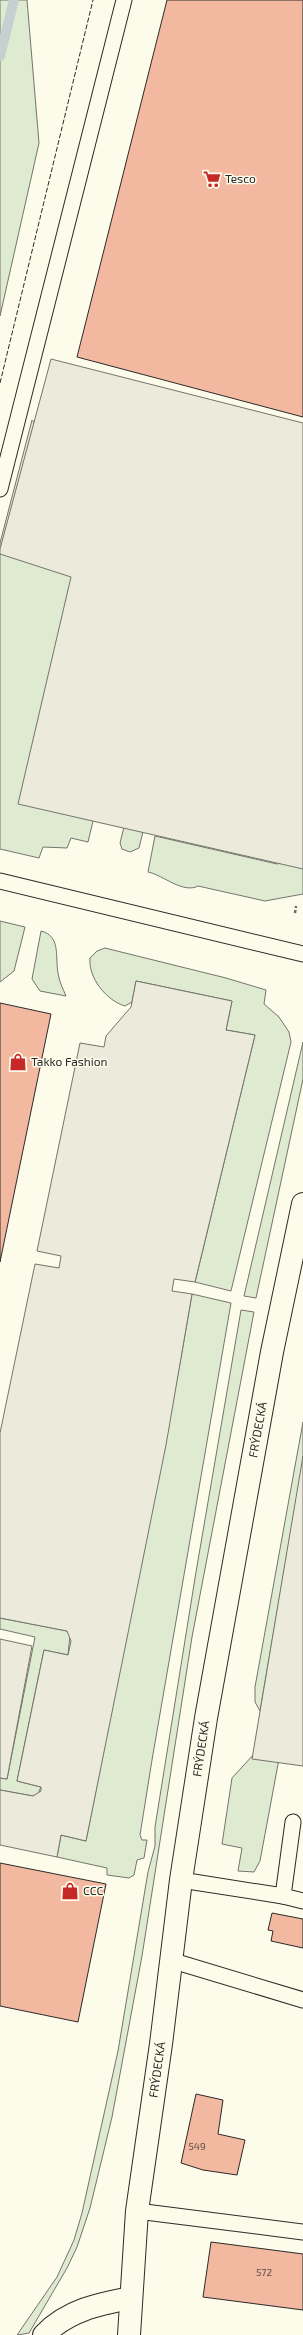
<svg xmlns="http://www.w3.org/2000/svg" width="303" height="2335" viewBox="0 0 303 2335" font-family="'Exo 2',sans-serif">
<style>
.green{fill:#deebd1;stroke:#74746e}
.parking{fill:#eceadb;stroke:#74746e}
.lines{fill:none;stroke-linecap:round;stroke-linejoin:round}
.stream{stroke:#c7d0d0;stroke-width:10}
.building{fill:#f2b8a0;stroke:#2b2b2b}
.service-casing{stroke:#2b2b2b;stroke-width:17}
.minor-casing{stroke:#2b2b2b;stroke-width:24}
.secondary-casing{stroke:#2b2b2b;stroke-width:24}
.path{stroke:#6a6964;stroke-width:2.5;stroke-dasharray:3 2;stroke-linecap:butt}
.service{stroke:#fdfbea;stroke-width:15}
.minor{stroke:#fdfbea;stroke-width:22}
.secondary{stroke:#fdfbea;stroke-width:22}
.fence{stroke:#2b2b2b;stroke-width:1;stroke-dasharray:5 2;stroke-linecap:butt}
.labels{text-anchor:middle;stroke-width:3;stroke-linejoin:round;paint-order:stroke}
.number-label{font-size:10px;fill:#5d4e48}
.poi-label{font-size:12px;fill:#2b2b2b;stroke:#fdfbea;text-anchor:start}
.street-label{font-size:12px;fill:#2b2b2b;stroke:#fdfbea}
</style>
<rect width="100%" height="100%" fill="#fdfbea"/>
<!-- green -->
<g class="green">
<path d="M0,0H27L39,143L0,316Z"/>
<path d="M32,420L34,422L72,580L19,802L64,813L94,817L88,842L71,838L67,848L43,847L39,858L0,849V543Z"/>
<path d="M148,811L139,848L130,852L122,849L120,843L124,827Z"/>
<path d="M155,836L277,864L303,856V894L265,901L198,886C183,894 163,875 148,872Z"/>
<path d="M0,921L25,927L14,971L0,982Z"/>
<path d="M41,931C61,936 55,956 58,973C59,981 63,989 66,996L40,991L32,979Z"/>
<path d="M105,948L226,978L266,990L264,1004L279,1017L289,1032L291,1042L231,1291L195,1282L255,1035L226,1030L232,1001L136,981L132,1002L125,1006C107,1001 88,978 90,958L97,951Z"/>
<path d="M303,1042V1079L256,1298L244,1296Z"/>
<path d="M192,1294L231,1303L152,1760L140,1835L142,1840H147L144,1858L137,1860L134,1875L129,1878L107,1875V1868L57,1857L61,1835L86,1841L180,1363Z"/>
<path d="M241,1310L254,1312L192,1637L142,1956L112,2117L90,2208L77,2247L67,2268L29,2333L17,2335L57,2277L74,2240L82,2213L118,2051L148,1872L155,1846V1827L196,1572Z"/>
<path d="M303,1422V1461L260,1711L255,1702V1687Z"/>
<path d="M0,1618L67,1631L70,1635L68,1655L44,1650L17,1781L41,1787L38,1794L33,1796L0,1790V1778L7,1779L35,1637L0,1629Z"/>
<path d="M254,1754L279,1759L260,1861L254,1872L238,1871L242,1848L222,1844L232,1778Z"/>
</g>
<!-- parking -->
<g class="parking">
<path d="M51,359L303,423V869L18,804L71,577L0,554V549Z"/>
<path d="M136,981L232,1001L226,1030L255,1035L195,1282L174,1279L172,1291L192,1294L166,1445L86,1841L61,1835L57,1857L0,1845V1790L33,1796L41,1791V1787L17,1781L44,1650L68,1655L71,1641L67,1631L0,1618V1433L35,1264L59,1268L61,1256L37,1251L80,1043L104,1047L106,1036L131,1007Z"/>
<path d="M303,1456V1766L252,1759Z"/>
<path d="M0,1639L32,1646L7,1779L0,1778Z"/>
</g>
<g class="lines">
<!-- stream -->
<path class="stream" d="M0,56L14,0"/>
</g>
<!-- building -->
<g class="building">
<path d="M167,0H303V417L77,357Z"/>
<path d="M0,1003L51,1014L0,1262Z"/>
<path d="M0,1863L106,1884L78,2022L0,2006Z"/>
<path d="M272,1913L303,1919V1948L271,1941L273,1931L268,1930Z"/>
<path d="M196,2094L223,2100L218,2134L245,2140L237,2175L203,2170L181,2163Z"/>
<path d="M211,2242L303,2254V2310L203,2297Z"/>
</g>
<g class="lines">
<!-- service casing -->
<g class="service-casing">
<g id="service">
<path d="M0,489L124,0"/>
<path d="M0,881L303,954"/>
<path d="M181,1880L283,1896L293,1822"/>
<path d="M283,1896L303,1901"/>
<path d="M170,1960L303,2000"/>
<path d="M137,2211L303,2232"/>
</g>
</g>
<!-- minor casing -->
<g class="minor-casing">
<path id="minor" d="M44,2335C68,2310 99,2304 131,2298"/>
</g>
<!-- secondary casing -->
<g class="secondary-casing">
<g id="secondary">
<path id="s1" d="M129,2335L137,2211L161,2044L181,1880L206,1718L272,1352L303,1204"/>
</g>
</g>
<!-- path -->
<path class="path" d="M295,913L296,906"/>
<!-- service -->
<use href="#service" class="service"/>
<!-- minor -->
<use href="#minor" class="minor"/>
<!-- secondary -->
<use href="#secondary" class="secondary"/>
<!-- fence -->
<path class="fence" d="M0,383L93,0"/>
</g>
<!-- icons -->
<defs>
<g id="supermarket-bare" transform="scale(1.38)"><path d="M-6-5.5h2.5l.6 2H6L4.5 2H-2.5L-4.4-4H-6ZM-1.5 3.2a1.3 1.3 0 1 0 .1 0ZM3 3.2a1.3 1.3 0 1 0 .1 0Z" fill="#c62828" stroke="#fdfbea" stroke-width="2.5" paint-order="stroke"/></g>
<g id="shop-bare" transform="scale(1.38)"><path d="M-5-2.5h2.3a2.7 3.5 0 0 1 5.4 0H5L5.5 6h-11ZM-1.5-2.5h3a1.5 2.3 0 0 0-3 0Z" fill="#c62828" stroke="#fdfbea" stroke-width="2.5" paint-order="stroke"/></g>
</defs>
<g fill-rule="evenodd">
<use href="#supermarket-bare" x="212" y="179"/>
<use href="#shop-bare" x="18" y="1062"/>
<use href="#shop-bare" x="70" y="1891"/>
</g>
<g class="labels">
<!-- number labels -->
<g class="number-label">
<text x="197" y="2150">549</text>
<text x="264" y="2276">572</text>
</g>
<!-- poi labels -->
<g class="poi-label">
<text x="225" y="183">Tesco</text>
<text x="31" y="1066">Takko Fashion</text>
<text x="83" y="1895">CCC</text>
</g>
<!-- street labels -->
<g class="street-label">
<text dy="4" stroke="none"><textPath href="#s1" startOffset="915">FRÝDECKÁ</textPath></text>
<text dy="4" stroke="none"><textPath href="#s1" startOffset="591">FRÝDECKÁ</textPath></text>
<text dy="4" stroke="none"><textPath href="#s1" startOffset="267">FRÝDECKÁ</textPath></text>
</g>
</g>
</svg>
